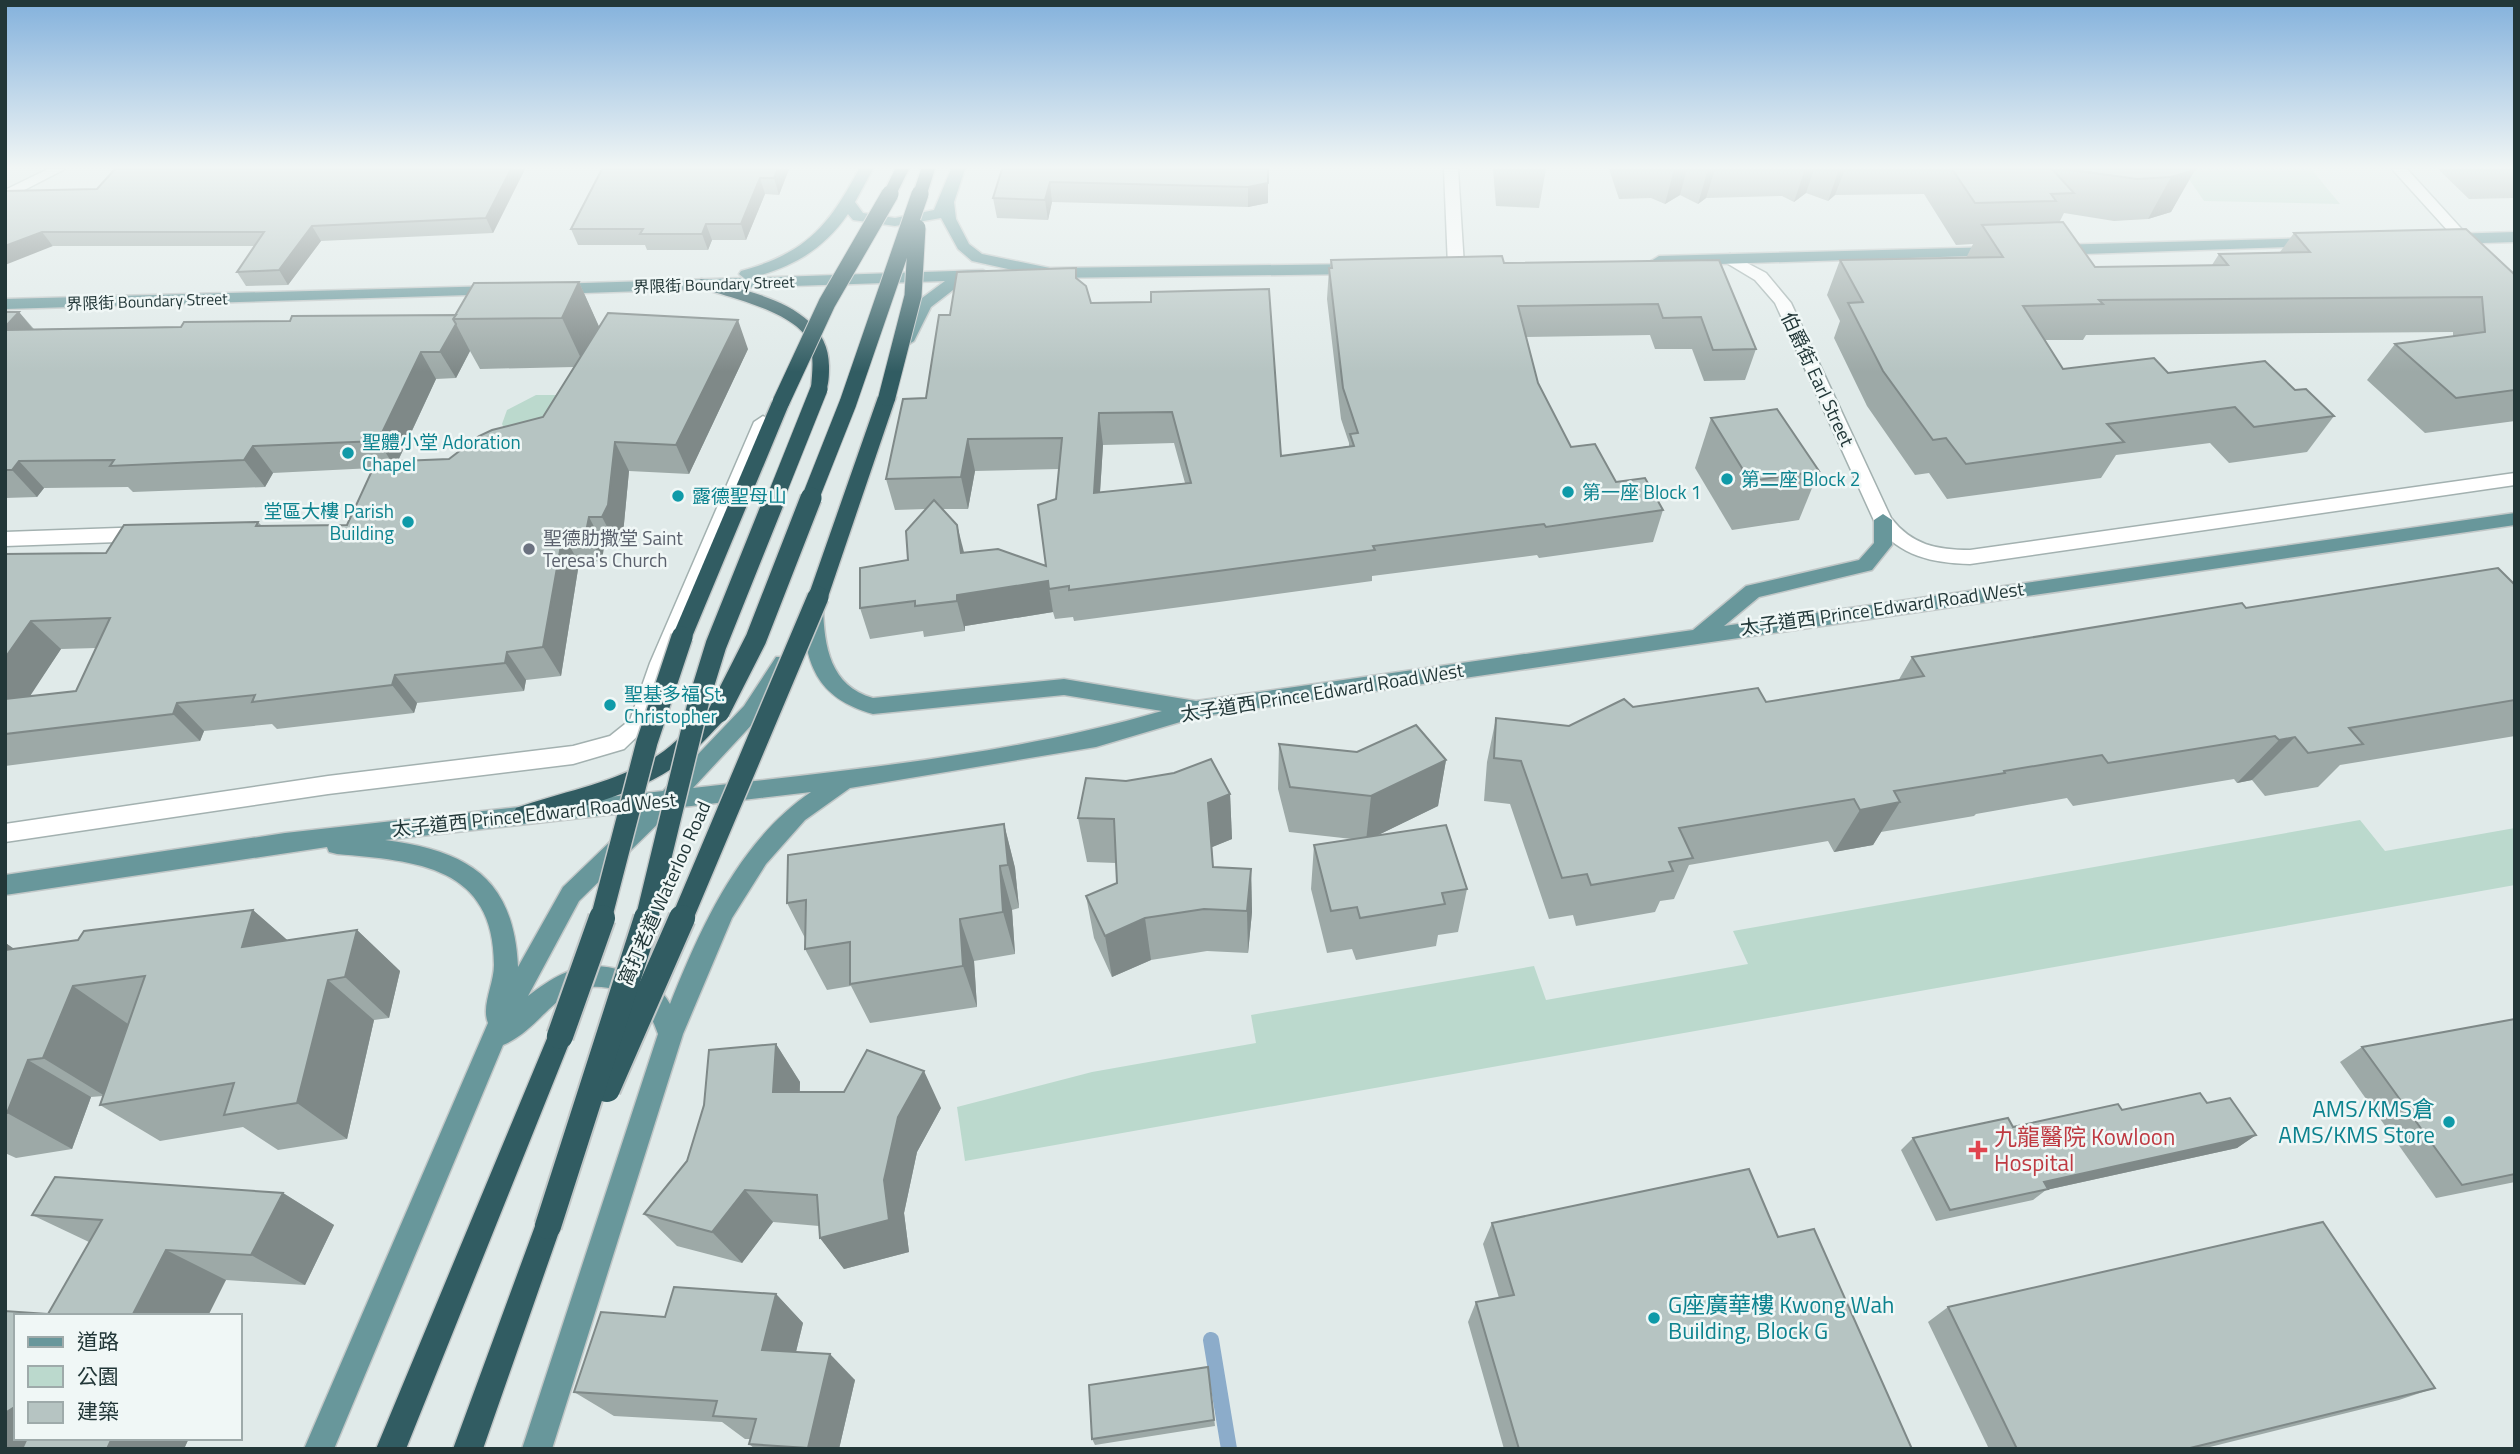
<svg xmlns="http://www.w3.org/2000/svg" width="2520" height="1454" viewBox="0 0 2520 1454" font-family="'Titillium Web','Noto Sans TC',sans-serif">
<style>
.green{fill:#bbd9cd}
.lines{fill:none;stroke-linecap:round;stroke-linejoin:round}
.stream{stroke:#8cacca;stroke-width:16}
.minor-casing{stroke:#a3b1b0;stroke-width:3}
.major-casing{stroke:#c1c7c7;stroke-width:3}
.highway-casing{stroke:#c1c7c7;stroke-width:3}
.minor{fill:#fff;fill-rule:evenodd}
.major{fill:#68979b;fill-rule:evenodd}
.highway{fill:#315c62;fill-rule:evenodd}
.highway-bridge-far2-casing{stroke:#c1c7c7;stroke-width:19;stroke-linecap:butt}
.highway-bridge-far1-casing{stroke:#c1c7c7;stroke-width:24;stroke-linecap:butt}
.highway-bridge-casing{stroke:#c1c7c7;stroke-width:30;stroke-linecap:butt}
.highway-bridge-far2{stroke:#315c62;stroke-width:17}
.highway-bridge-far1{stroke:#315c62;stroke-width:21}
.highway-bridge{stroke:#315c62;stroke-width:26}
.wall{fill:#9da9a7;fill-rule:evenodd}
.shaded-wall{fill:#7f8988}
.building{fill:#b6c4c2;stroke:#7f8988;stroke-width:2;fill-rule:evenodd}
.culture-dot{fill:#0f9aa8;stroke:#f0f7f6;stroke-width:2.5}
.worship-dot{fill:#6b7280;stroke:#f0f7f6;stroke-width:2.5}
.health-dot{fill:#e0444e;stroke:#f0f7f6;stroke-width:2.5}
.labels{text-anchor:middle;stroke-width:5;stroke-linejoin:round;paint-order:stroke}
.far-street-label{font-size:16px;fill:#223738;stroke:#f0f7f6}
.street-label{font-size:19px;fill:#223738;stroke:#f0f7f6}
.culture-label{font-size:19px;fill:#0d838f;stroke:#f0f7f6;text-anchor:start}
.worship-label{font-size:19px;fill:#5b616d;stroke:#f0f7f6;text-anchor:start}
.near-culture-label{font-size:23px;fill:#0d838f;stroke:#f0f7f6;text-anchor:end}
.near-health-label{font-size:23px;fill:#be3a42;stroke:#f0f7f6;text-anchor:start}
</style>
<rect width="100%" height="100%" fill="#e0eae9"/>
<!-- green -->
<g class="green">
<path d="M2182,169H2311L2340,204L2204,201Z"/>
<path d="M536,395H557L571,410L505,430L502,424L507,410Z"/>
<path d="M2360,820L2385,851L2515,828V885L965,1161L957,1107L1092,1072L1256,1043L1251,1015L1534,966L1546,1000L1748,964L1733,931Z"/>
</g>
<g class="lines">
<!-- stream -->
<path class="stream" d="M1211,1340L1229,1449"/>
<!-- minor casing -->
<g class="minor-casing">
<g id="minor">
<path d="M48,169H65L5,200V190Z"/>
<path d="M1444,169H1458L1464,266L1456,271L1448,266Z"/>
<path d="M2392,169H2407L2468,236L2515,277V291L2458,242Z"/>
<path d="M1730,254L1766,273L1791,303L1891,518C1912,545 1937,550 1970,550L2515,473V485L1970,564C1932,563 1900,556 1876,525L1775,303L1755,280L1725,262L1722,259Z"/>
<path d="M763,416L772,422L670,663L649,725L624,749L573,764L328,794L5,842V824L328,776L573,746L610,736L630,720L650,663L754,422Z"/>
<path d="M147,527L156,534L147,541L5,546V532Z"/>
</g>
</g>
<!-- major casing -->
<g class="major-casing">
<g id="major">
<path d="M859,169H873L855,202L863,213L895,218L934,210L951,169H965L954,202L956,219L969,244L982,254L1050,268L1357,264L1365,269L1357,274L1049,278L972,261L958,249L941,218L895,226L853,220L848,214C823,250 793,267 750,278L983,270L991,275L983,280H966L931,307L914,341L906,346L898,341L918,301L945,281L553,294L545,289L553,284L744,278L739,274L741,271C806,253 828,227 859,169Z"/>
<path d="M2515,232V242L2449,244L2441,239L2449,234Z"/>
<path d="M2312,238L2320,243L2317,246L2054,255L2046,250L2054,245Z"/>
<path d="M1997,247L2002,249V255L1659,266L1651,261L1659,256Z"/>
<path d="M496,286L504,291L502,294L5,309V299Z"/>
<path d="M2515,513V525L1197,717L1096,747L850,788L805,820L766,864L732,918L683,1034L552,1449H522L658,1034C651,1014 641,998 620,991C559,971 547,1027 503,1045L334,1449H304L488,1023C481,1006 494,984 494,965C494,866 417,861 337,854L329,852L327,847L5,895V875L285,833L663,791L744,706L776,657H790L793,662L758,718L693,788C849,770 1012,755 1162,711L1064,695L873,714C816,698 804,663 803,607L813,600L823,607C824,646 830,686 873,698L1064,679L1196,701L1693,630L1746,586L1859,560L1874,543V520L1883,514L1892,520V545L1872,570L1759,597L1724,626ZM811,792C740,840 701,926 670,1004C661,988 650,980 633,974C589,957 563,969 528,996L579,901L674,808ZM642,811L563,887L518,967C514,878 468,851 385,840Z"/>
</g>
</g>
<!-- highway casing -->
<g class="highway-casing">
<g id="highway">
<path d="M895,169H909L895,197H885L883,194Z"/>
<path d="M921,169H935L927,194L920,198L913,194Z"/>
<path d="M701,279C748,291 829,305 829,366C829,375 829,385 825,393H813L811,389C812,373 815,355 808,340C795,312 724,295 695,287L693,284Z"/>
<path d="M887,392L896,397L828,597L818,604L811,602L808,597L878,397Z"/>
<path d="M781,396L790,402L692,637L689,642H675L672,637L772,402Z"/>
<path d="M719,704L726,706L729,712L726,718C711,733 697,750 680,763C635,796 576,808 524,823L516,820L513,814L516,808C566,790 620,783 664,751C681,738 696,721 712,706Z"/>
<path d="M560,1025L569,1028L572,1036L406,1449H376L548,1036L551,1028Z"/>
<path d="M548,1213L558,1216L561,1226L483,1449H453L535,1226L538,1216Z"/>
</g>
</g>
<!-- minor -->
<use href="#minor" class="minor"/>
<!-- major -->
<use href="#major" class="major"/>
<!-- highway -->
<use href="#highway" class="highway"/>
<!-- highway-bridge-far2 casing -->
<g class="highway-bridge-far2-casing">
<g id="highway-bridge-far2">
<path d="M887,397L913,296L917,228"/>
<path d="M781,402L827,303L890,194"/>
<path d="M775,499L819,389"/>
<path d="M810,499L848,403L920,194"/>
</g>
</g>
<!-- highway-bridge-far1 casing -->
<g class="highway-bridge-far1-casing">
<g id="highway-bridge-far1">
<path d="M719,712L756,639L811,498"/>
<path d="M601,919L647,742L682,637"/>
<path d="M646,919L699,700L716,645L775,498"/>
<path d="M682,919L818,597"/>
</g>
</g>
<!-- highway-bridge casing -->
<g class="highway-bridge-casing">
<g id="highway-bridge">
<path d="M560,1036L602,918"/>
<path d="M607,1089L682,918"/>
<path d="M548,1226L647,918"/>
</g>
</g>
<!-- highway-bridge-far2 -->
<use href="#highway-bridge-far2" class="highway-bridge-far2"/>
<!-- highway-bridge-far1 -->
<use href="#highway-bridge-far1" class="highway-bridge-far1"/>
<!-- highway-bridge -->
<use href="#highway-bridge" class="highway-bridge"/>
</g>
<!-- wall -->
<g class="wall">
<path d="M525,169L493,233L321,241L288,285L246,286L237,272L254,246H53L5,191L97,189Z"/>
<path d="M602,169H789L779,195L765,194L746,240H712L708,250H647L645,245H578L571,229Z"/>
<path d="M1002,169H1275H1268V203L1248,207L1052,202L1048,220L997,218L993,198Z"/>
<path d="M1493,169H1546L1539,208L1496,206Z"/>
<path d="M1609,169H2194L2171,212L2148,219L2114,221L2064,213L2059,223L2095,267L2212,265L2219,254L2280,252L2294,233L2515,275V421L2425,433L2367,380L2395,344L2453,336V332L2086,335L2083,340H2045L2063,369L2168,373L2295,390L2334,416L2307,452L2229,463L2210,443L2116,455L2101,478L1947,499L1929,473L1915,475L1867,406L1834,338L1840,321L1827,295L1840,260L1966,258L1973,244L1956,245L1924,194L1835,195L1828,201L1806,193L1794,202L1782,196L1706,198L1698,204L1680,195L1665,204L1651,198L1619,199Z"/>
<path d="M2438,169H2515V198L2469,199Z"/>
<path d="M1331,260L1504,263L1719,260L1756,349L1745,380L1704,381L1692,349H1655L1650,335L1526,337L1538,383L1571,447L1616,482L1663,510L1653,542L1539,558L1537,555L1372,576V581L1219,602L1074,621L1073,617L1055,619L1053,612L965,626V631L924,637L923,631L870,639L860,608L908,560L926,509L895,510L886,479L926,398L950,315L1078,279L1091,303L1281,456L1349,446V443L1341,419L1327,299L1329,268H1330ZM1174,443L1185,483L1100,492L1103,445ZM1059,469L1056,499L1046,566L964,553L942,509H968L975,471Z"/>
<path d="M579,282L599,327L748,349L689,474L629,471L623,534L617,546H604L602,561L579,563L561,676L526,680L524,691L417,703L414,713L277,729L272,724L204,731L200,741L5,766V554L106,553L258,522L262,526L347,525L373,468L273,473L265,487L133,492L128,487L44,488L37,497L5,498V312H19L34,329L181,327L290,321L456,315ZM470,351L480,369L574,367L543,417L449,459L398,461L436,379L456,378ZM96,648L76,691L29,696L61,649Z"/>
<path d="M1711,418L1819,471L1799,520L1732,530L1695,468Z"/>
<path d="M2515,585V736L2340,765L2318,787L2265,796L2252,780L2237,783L2234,779L2073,806L2067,798L1976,814L1974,816L1881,832L1873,845L1834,852L1828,841L1689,865L1674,899L1660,901L1655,912L1576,926L1573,915L1549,919L1510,804L1484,801L1487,762L1496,718L1569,726L1633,707L1766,702L1898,681L1912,657L2246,608Z"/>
<path d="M1279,744L1357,752L1446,760L1438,806L1378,835L1467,889L1458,932L1438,935L1436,946L1356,960L1352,949L1327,953L1311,889L1314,845L1352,839L1289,832L1278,789Z"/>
<path d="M1230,794L1232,839L1212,847L1213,867L1251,869L1252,912L1248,953L1207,951L1151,960L1112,977L1094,938L1086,896L1117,883L1116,863L1087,862L1078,818Z"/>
<path d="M1004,824L1015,868L1019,908L1012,910L1015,954L974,961L977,1007L870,1023L851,986L827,990L805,949V938L787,903Z"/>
<path d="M253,910L287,940L357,930L400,971L389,1018L374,1020L347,1139L278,1150L243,1127L160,1141L100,1105L103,1096L91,1097L72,1149L16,1158L5,1153V944H7L14,949L78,940Z"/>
<path d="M2515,1019V1182L2436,1198L2340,1062L2362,1047Z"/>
<path d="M776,1044L800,1082V1092L941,1108L917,1152L904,1213L909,1252L844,1269L820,1238L819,1226L773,1222L742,1263L677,1246L644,1214L687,1161Z"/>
<path d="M2207,1103L2256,1135L2237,1148L2046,1190L2033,1200L1936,1221L1901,1150L1913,1138L2013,1127L2122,1110Z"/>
<path d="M283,1193L334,1225L305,1285L226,1280L16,1438H189L184,1449H5L48,1314L89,1242L32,1215Z"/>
<path d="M1492,1223L1778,1237L1912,1449H1504L1468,1322L1476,1302L1499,1298L1483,1244Z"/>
<path d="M776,1294L803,1323L796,1352L855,1380L839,1449H755L749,1444L750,1439H745L722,1422L614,1416L574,1392L665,1317Z"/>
<path d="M1948,1307L2435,1388L2399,1400L2202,1449H1989L1928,1322Z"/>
<path d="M1208,1367L1215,1426L1095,1445L1092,1439Z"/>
</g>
<!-- shaded-wall -->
<g class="shaded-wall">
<path d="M511,169H525L493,233L486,218Z"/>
<path d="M778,169H789L779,195L774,178Z"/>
<path d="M1674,169H1687L1680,195L1665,204Z"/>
<path d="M1708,169H1715L1706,198L1698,204Z"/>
<path d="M1805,169H1814L1806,193L1794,202Z"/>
<path d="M1839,169H1845L1835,195L1828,201Z"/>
<path d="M2195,170L2171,212L2148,219L2171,177Z"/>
<path d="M760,178L765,194L746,240L741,224Z"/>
<path d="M1050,182L1052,202L1048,220L1045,200Z"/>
<path d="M1268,183V203L1248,207V187Z"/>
<path d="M706,224L712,240L708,250L702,234Z"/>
<path d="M312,226L321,241L288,285L279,270Z"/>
<path d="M42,232L53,246L5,265V246Z"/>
<path d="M579,282L601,331L585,367L562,318Z"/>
<path d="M19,312L41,339L5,333V327Z"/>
<path d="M738,320L748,349L689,474L676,445Z"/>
<path d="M456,324L470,351L456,378L440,352Z"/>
<path d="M421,352L436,379L395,467L378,441Z"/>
<path d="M1099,413L1103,445L1098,524L1094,493Z"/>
<path d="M968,439L975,471L968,509L961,477Z"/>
<path d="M615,442L629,471L623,534L617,546L602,517Z"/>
<path d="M253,446L273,473L265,487L244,460Z"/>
<path d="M19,461L44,488L37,497L12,470Z"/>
<path d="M589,517L604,546L602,561L586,532Z"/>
<path d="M957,525L965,556L961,553Z"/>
<path d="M563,534L579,563L561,676L543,647Z"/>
<path d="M1048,581L1053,612L965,626V631L957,601V595Z"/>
<path d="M31,621L61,649L17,716L5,725V658Z"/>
<path d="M507,652L526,680L524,691L505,663Z"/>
<path d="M395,675L417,703L414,713L392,685Z"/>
<path d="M177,703L204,731L200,741L173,714Z"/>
<path d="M2295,737L2252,780L2237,783L2279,740Z"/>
<path d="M1446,760L1438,806L1366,841L1371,796Z"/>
<path d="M1230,794L1232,839L1210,848L1208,803Z"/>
<path d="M1900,802L1873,845L1834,852L1860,810Z"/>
<path d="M1004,824L1015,868L1019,908L1008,865Z"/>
<path d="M1000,866L1012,910L1015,954L1003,912Z"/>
<path d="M1251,869L1252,912L1248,953L1247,911Z"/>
<path d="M253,910L301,952L242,947Z"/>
<path d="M1145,918L1151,960L1112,977L1105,936Z"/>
<path d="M960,919L974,961L977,1007L963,966Z"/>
<path d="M357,930L400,971L389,1018L345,977Z"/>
<path d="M7,944L67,985L5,950Z"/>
<path d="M328,980L374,1020L347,1139L297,1103Z"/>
<path d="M73,986L131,1026L105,1096L43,1058Z"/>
<path d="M776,1044L800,1082L798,1128L773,1092Z"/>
<path d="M28,1060L91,1097L72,1149L7,1113Z"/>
<path d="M924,1071L941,1108L917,1152L904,1213L909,1252L844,1269L820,1238L884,1180L898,1117Z"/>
<path d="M2256,1135L2237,1148L2046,1190L2048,1189L2044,1182Z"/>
<path d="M745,1190L773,1222L742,1263L712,1232Z"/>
<path d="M283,1193L334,1225L305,1285L251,1255Z"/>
<path d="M166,1250L226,1280L208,1316H132Z"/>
<path d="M776,1294L803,1323L790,1376L762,1350Z"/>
<path d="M830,1354L855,1380L839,1449H809L808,1448Z"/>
<path d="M16,1406V1438H74L60,1449H5V1413Z"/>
<path d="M112,1438H189L184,1449H107Z"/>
</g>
<!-- building -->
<g class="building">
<path d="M115,169H511L486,218L312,226L279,270L237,272L264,232H42L5,246V191L97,189Z"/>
<path d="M602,169H778L774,178H760L741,224H706L702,234H640L643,229H571Z"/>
<path d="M1002,169H1268V183L1248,187L1050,182L1045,200L993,198Z"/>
<path d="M1952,169H2052L2074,193L2051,194L2056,201L1975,203Z"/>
<path d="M2065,169H2194L2195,170L2171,177L2137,179Z"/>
<path d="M2063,222L2095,267L2228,265L2219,254L2310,252L2294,233L2466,229L2515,275V390L2456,398L2395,344L2485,332L2482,297L2099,300L2103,304L2023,306L2063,369L2154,358L2168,373L2265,361L2295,390L2306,389L2334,416L2254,427L2235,407L2107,424L2124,442L1966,464L1946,438L1933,440L1883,371L1848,303L1863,302L1840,260L2003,257L1982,225Z"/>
<path d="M1502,256L1504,263L1719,260L1756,349L1713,350L1701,317L1663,318L1658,304L1518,306L1538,383L1571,447L1595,444L1616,482L1645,478L1663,510L1546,527L1544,524L1373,546L1375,550L1218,571L1069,590V586L1049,589L1048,581L957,595V601L915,606V601L860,608V568L908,560L906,531L934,500L957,525L961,553L998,549L1046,566L1038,505L1056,499L1062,438L968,439L961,477L886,479L903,399L926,398L939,315H950L957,272L1076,268V278L1086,286L1091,303L1151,302V292L1269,289L1281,456L1354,446L1350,434L1358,433L1343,388L1329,268H1332L1331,260ZM1172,412L1191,483L1094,493L1099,413Z"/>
<path d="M579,282L562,318L453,319L474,283Z"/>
<path d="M5,312H19L5,327Z"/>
<path d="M608,313L738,320L676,445L615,442L608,505L602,517H589L586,532L563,534L543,647L507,652L505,663L395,675L392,685L252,702L255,695L177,703L173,714L5,734V699L76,691L110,618L31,621L5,658V554L106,553L124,525L258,522L256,526L347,525L376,462L449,459L479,436L492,430L543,417Z"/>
<path d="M456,315L453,319L456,324L440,352H421L378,441L253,446L244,460L110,466L114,460L19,461L12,470H5V330L181,327L184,322L290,321L292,316Z"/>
<path d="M1777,409L1819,471L1750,481L1711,418Z"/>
<path d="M2498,568L2515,585V700L2349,728L2363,744L2308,753L2295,737L2279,740L2275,736L2108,763L2102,755L2004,771L2005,773L1894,791L1900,802L1860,810L1854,799L1679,828L1693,858L1669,862L1673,871L1591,885L1587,874L1562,878L1521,761L1494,758L1496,718L1569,726L1624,699L1633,707L1758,688L1766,702L1924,676L1912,657L2242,603L2246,608Z"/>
<path d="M1416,725L1446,760L1371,796L1290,787L1279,744L1357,752Z"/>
<path d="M1211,759L1230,794L1208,803L1213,867L1251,869L1247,911L1204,909L1145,918L1105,936L1086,896L1117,883L1114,819L1078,818L1086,778L1126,781L1174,773Z"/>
<path d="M1004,824L1008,865L1000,866L1003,912L960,919L963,966L850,984V942L805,949L806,900L787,903L788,855Z"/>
<path d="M1446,825L1467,889L1442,893L1445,904L1360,918L1357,907L1331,911L1314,845Z"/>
<path d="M253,910L242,947L357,930L345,977L328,980L297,1103L224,1115L234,1083L100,1105L145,976L73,986L43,1058L28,1060L7,1113H5V950L78,940L84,931Z"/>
<path d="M2515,1019V1174L2462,1185L2362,1047Z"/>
<path d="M776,1044L773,1092H844L867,1050L924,1071L898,1117L884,1180L889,1220L820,1238L817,1195L745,1190L712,1232L644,1214L687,1161L704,1105L709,1050Z"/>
<path d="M2200,1093L2207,1103L2230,1098L2256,1135L2044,1182L2048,1189L1950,1210L1913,1138L2008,1118L2013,1127L2118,1104L2122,1110Z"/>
<path d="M1749,1169L1778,1237L1814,1229L1912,1449H1519L1476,1302L1514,1295L1492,1223Z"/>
<path d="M55,1177L283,1193L251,1255L166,1250L132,1316H16V1406L5,1413V1311L48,1314L102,1220L32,1215Z"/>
<path d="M2323,1222L2435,1388L2186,1449H2017L1948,1307Z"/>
<path d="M674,1287L776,1294L762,1350L830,1354L808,1448L749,1444L756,1419L713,1416L717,1401L574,1392L601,1312L665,1317Z"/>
<path d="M1208,1367L1214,1420L1092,1439L1089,1385Z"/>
<path d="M27,1438H112L107,1449H22Z"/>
</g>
<!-- sky -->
<linearGradient id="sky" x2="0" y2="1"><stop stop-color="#83b1dc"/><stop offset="0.45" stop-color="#f1f6f5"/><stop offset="1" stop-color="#f1f6f5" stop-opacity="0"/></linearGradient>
<rect width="2520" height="372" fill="url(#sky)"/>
<!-- markers -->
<g class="culture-dot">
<circle cx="348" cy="453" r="7"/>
<circle cx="1727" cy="479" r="7"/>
<circle cx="1568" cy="492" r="7"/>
<circle cx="678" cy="496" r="7"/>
<circle cx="408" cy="522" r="7"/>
<circle cx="610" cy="705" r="7"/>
<circle cx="2449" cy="1122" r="7"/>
<circle cx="1654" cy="1318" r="7"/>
</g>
<circle class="worship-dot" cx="529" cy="549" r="7"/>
<path class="health-dot" d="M1974.5 1139.5h7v7h7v7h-7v7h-7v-7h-7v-7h7z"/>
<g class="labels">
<!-- far-street labels -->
<g class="far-street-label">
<text transform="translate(714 284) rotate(-2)" y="6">界限街 Boundary Street</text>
<text transform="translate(147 301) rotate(-2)" y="6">界限街 Boundary Street</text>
</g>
<!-- street labels -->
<g class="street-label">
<text transform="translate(1818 379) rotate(65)" y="7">伯爵街 Earl Street</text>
<text transform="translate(1882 608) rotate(-8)" y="7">太子道西 Prince Edward Road West</text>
<text transform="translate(1322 692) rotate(-9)" y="7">太子道西 Prince Edward Road West</text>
<text transform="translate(534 814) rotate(-6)" y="7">太子道西 Prince Edward Road West</text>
<text transform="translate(664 893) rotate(-66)" y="7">窩打老道 Waterloo Road</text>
</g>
<!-- culture labels -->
<g class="culture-label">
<text x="362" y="449">聖體小堂 Adoration<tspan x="362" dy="22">Chapel</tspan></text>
<text x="1741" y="486">第二座 Block 2</text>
<text x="1582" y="499">第一座 Block 1</text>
<text x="692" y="503">露德聖母山</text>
<text x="394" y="518" text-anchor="end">堂區大樓 Parish<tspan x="394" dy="22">Building</tspan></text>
<text x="624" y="701">聖基多福 St.<tspan x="624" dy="22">Christopher</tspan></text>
</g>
<!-- worship labels -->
<g class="worship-label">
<text x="543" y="545">聖德肋撒堂 Saint<tspan x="543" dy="22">Teresa's Church</tspan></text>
</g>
<!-- near-culture labels -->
<g class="near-culture-label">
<text x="2435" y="1117">AMS/KMS倉<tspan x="2435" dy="26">AMS/KMS Store</tspan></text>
<text x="1668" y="1313" text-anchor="start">G座廣華樓 Kwong Wah<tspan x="1668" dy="26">Building, Block G</tspan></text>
</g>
<!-- near-health labels -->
<g class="near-health-label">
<text x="1994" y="1145">九龍醫院 Kowloon<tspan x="1994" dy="26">Hospital</tspan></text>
</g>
</g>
<!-- border -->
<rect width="2520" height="1454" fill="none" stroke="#223738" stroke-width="14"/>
<!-- legend -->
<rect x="14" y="1314" width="228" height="126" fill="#f0f7f6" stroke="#9eaaaa" stroke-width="2"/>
<rect x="28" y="1337" width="35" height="10" fill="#68979b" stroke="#9eaaaa" stroke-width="2"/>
<text x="77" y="1349" font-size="21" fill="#223738">道路</text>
<rect x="28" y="1366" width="35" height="21" fill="#bbd9cd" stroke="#9eaaaa" stroke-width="2"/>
<text x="77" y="1384" font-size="21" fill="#223738">公園</text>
<rect x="28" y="1402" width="35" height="21" fill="#b6c4c2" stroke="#9eaaaa" stroke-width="2"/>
<text x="77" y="1419" font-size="21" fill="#223738">建築</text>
</svg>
